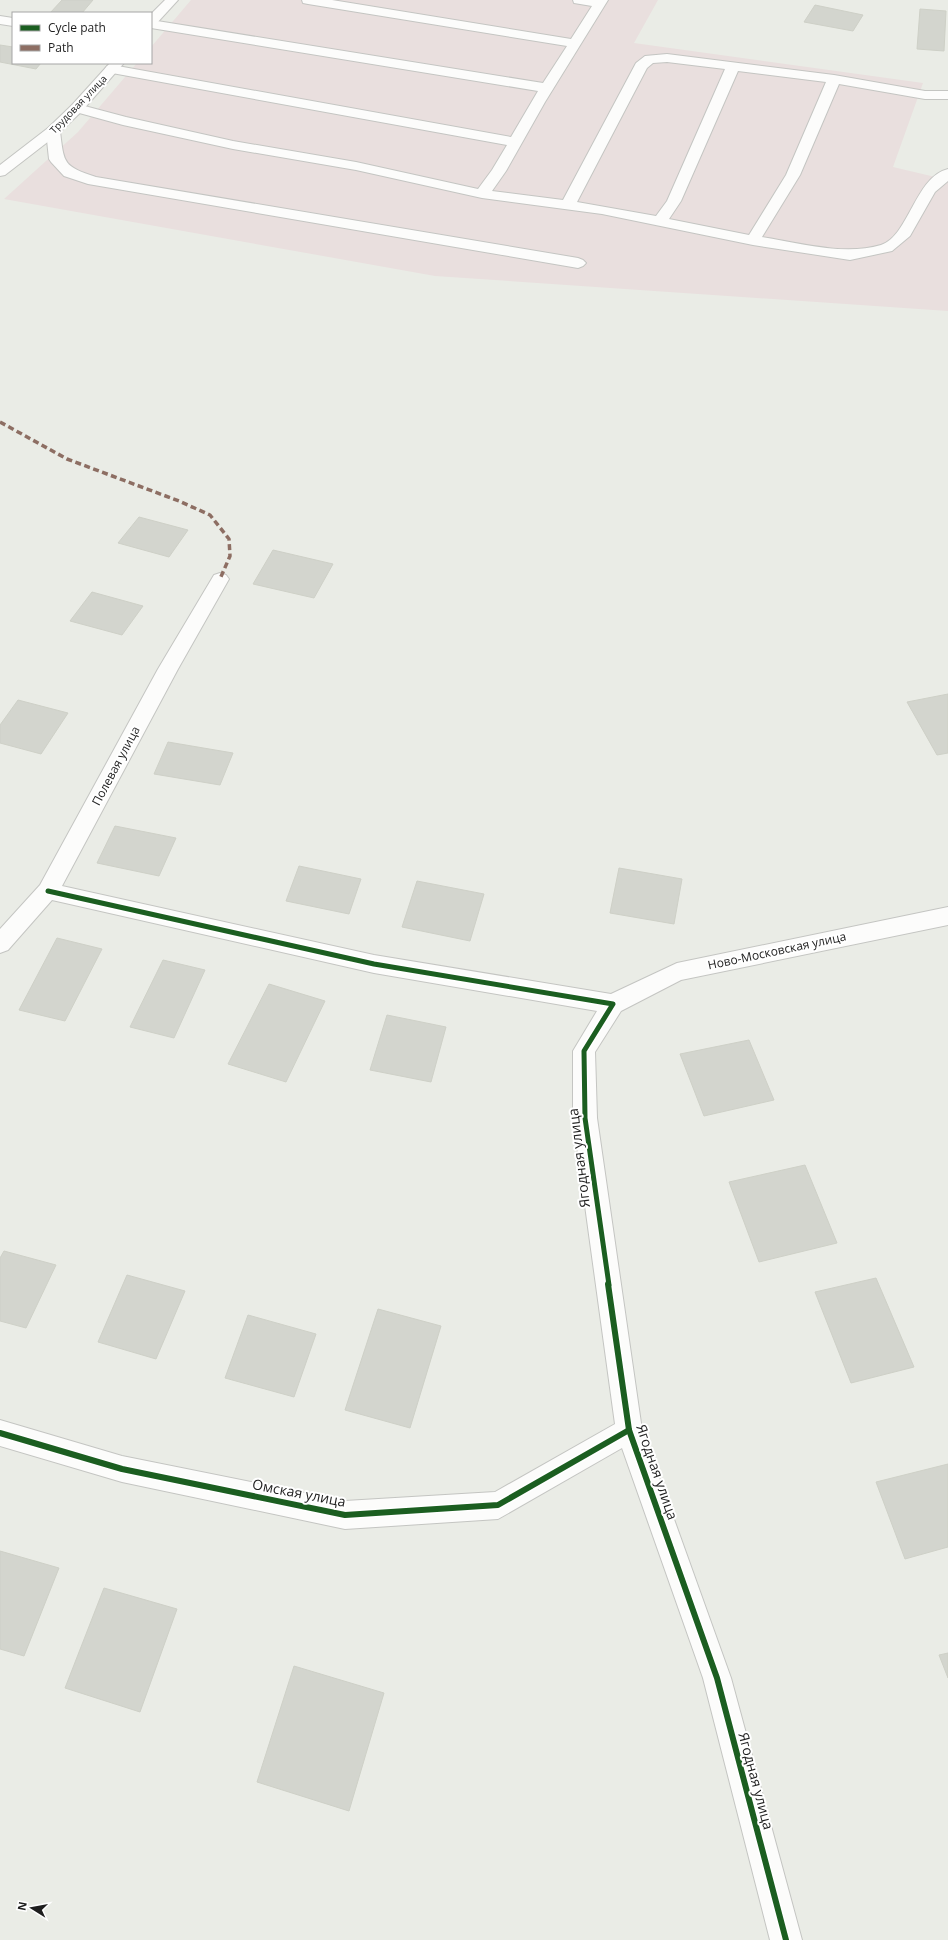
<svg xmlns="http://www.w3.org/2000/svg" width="948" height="1940" viewBox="0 0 948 1940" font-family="'Open Sans',sans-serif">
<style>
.industrial{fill:#e9dfde}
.building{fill:#d3d5ce;stroke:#ced0c7}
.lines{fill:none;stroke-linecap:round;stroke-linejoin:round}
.service-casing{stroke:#c4c5c2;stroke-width:2}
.minor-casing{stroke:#c4c5c2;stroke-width:2}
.service{fill:#fcfcfb;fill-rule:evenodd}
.minor{fill:#fcfcfb;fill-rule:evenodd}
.quiet{stroke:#8d6e63;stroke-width:3.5;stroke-dasharray:6 3.5;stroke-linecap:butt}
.cycleway-far1-casing{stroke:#fff;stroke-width:8}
.cycleway-casing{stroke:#fff;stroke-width:9}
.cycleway-far1{stroke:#1b5e20;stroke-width:5}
.cycleway{stroke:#1b5e20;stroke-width:6}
.labels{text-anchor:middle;stroke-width:4;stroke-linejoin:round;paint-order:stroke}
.far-street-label{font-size:10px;fill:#1e1e1e;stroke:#fff}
.street-label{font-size:12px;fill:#1e1e1e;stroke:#fff}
.near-street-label{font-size:14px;fill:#1e1e1e;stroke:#fff}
</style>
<rect width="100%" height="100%" fill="#eaece6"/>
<!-- industrial -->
<path class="industrial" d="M191,0H658L634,43L923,83L893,167L948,180V311L435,276L4,199L78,132L137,63H151V47Z"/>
<!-- building -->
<g class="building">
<path d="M62,0H93L82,13H50Z"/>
<path d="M815,5L863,15L853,31L804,22Z"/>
<path d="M920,9L946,11L944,51L917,49Z"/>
<path d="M0,45L13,47V63H41L36,69L0,62Z"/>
<path d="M139,517L188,530L169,557L118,543Z"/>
<path d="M273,550L333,564L314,598L253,584Z"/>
<path d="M92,592L143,606L122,635L70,621Z"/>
<path d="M948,694V753L937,755L907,702Z"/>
<path d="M18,700L68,713L41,754L0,743V725Z"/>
<path d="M168,742L233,753L220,785L154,774Z"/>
<path d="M115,826L176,838L159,876L97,863Z"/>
<path d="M299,866L361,879L349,914L286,901Z"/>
<path d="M619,868L682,879L674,924L610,913Z"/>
<path d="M417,881L484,894L470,941L402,927Z"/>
<path d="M57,938L102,949L65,1021L19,1010Z"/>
<path d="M163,960L205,970L174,1038L130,1027Z"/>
<path d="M269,984L325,1001L286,1082L228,1064Z"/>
<path d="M387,1015L446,1027L431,1082L370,1070Z"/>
<path d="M749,1040L774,1100L704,1116L680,1054Z"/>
<path d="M805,1165L837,1243L759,1262L729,1182Z"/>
<path d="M4,1251L56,1265L26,1328L0,1321V1258Z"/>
<path d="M127,1275L185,1291L156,1359L98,1342Z"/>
<path d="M876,1278L914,1367L851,1383L815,1292Z"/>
<path d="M378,1309L441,1326L410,1428L345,1410Z"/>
<path d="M248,1315L316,1334L294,1397L225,1378Z"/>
<path d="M948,1464V1547L905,1559L876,1482Z"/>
<path d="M0,1551L59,1568L24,1656L0,1649Z"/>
<path d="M104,1588L177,1609L140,1712L65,1688Z"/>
<path d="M948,1653V1678L939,1655Z"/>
<path d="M294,1666L384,1693L349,1811L257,1782Z"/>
</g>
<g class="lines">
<!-- service casing -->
<g class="service-casing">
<g id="service">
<path d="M302,0H332L571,39L592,6L574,3L573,0H608L545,102L506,171L492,191L563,200L636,63L645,56L667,54L834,75L925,91H948V99H925L839,84L800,175L762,237C799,243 844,256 881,245C909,236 915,177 948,169V181L935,192L910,236L892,251L850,260L753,245L602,214L482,198L356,170L233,149L123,125L72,111L70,108L72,105L77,104L126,117L233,141L356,162L478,189L492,170L507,145L112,73L107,72L105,69L107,66L112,65L511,137L538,91L151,28V20L543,83L567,46L308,4L303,3ZM667,62L725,69L667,201L656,216L577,202L647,68L653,63ZM738,71L826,82L786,175L749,235L669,219L681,201Z"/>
<path d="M0,16L13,18V26L0,24Z"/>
<path d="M53,127L58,128L60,131C64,164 63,166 96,177L578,258L583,260L586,263L583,266L578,268L88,184L64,176L51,162L49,159L46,131L48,128Z"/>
</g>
</g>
<!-- minor casing -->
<g class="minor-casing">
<g id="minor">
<path d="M165,0H178L156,24L151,25V14Z"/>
<path d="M110,63H124L82,111L58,134L5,175L0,176V165L48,128L72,105Z"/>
<path d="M220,573L226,575L229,579L178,669L62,886L374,955L611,994L677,963L948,907V925L681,980L621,1011L595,1052L597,1118L642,1430L731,1678L802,1940H770L703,1678L622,1448L498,1519L345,1529L122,1482L0,1446V1420L122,1456L345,1501L495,1492L615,1424L573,1118V1051L597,1011L374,973L52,900L8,950L0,953V929L40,885L158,669L214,575Z"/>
</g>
</g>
<!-- service -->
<use href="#service" class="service"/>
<!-- minor -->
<use href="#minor" class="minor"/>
<!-- quiet -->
<path class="quiet" d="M0,422L67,459L179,501L210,515L229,539L230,556L220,579"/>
<!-- cycleway-far1 casing -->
<g class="cycleway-far1-casing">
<path id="cycleway-far1" d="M48,891L374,964L613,1004L584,1051L585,1118L609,1285"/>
</g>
<!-- cycleway casing -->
<g class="cycleway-casing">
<g id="cycleway">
<path d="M608,1284L629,1430L717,1678L786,1940"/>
<path d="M0,1433L122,1469L345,1515L498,1505L629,1430"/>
</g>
</g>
<!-- cycleway-far1 -->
<use href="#cycleway-far1" class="cycleway-far1"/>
<!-- cycleway -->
<use href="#cycleway" class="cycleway"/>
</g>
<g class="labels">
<!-- far-street labels -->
<g class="far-street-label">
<text transform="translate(78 104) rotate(-46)" y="4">Трудовая улица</text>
</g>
<!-- street labels -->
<g class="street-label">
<text transform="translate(116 766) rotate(-62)" y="4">Полевая улица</text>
<text transform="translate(777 951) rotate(-12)" y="4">Ново-Московская улица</text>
</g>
<!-- near-street labels -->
<g class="near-street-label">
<text transform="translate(579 1158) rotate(-97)" y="5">Ягодная улица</text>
<text transform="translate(657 1472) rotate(71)" y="5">Ягодная улица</text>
<text transform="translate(299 1493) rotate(11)" y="5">Омская улица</text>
<text transform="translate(756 1781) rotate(75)" y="5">Ягодная улица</text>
</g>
</g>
<!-- legend -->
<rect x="12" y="12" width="140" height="52" fill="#ffffff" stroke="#a5a5a5"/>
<rect x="20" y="25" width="20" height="6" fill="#1b5e20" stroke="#a5a5a5"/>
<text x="48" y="32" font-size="12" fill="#1e1e1e">Cycle path</text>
<rect x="20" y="45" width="20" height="6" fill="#8d6e63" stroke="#a5a5a5"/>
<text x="48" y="52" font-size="12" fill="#1e1e1e">Path</text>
<!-- north arrow -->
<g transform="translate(32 1908) rotate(281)" stroke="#ffffff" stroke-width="3" paint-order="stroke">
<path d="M0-3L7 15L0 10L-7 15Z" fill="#1e1e1e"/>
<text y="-6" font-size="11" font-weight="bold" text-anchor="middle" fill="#1e1e1e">N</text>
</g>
</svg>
